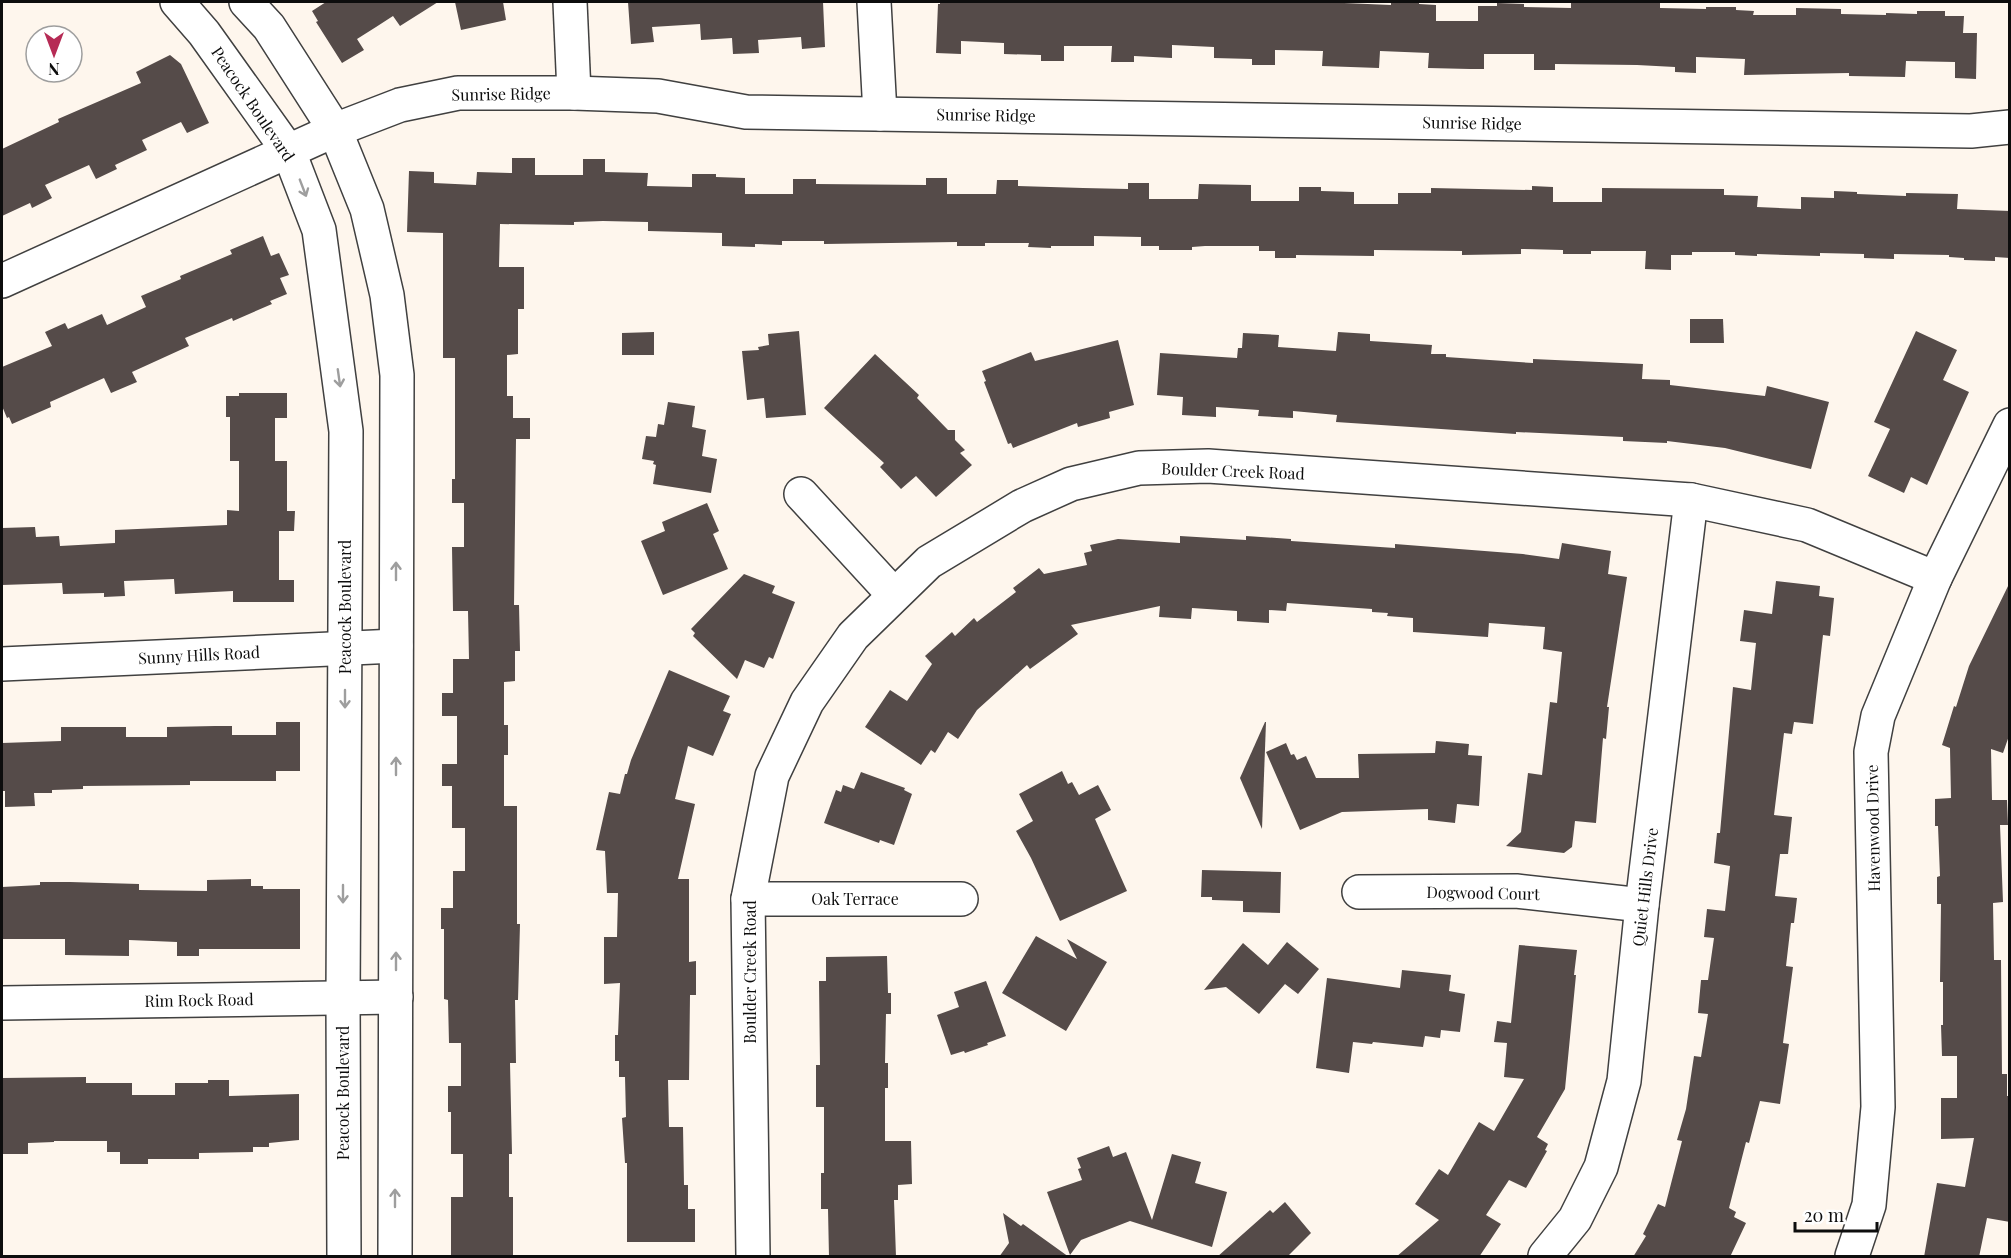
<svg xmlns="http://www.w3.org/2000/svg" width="2011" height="1258" viewBox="0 0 2011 1258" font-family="'Playfair Display',serif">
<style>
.building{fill:#554b49}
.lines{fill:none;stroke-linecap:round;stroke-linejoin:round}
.minor-casing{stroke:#404040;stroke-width:36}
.minor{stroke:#fff;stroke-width:33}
.oneway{stroke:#9e9e9e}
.labels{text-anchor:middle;stroke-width:6;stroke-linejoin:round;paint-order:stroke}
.street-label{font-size:16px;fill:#0d0d0d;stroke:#fff}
</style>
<rect width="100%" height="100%" fill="#fef6ed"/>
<!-- building -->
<g class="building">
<path d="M326,2H438L400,26L393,16L376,27L357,39L364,50L342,63L316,22L318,21L312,11Z"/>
<path d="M455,2H503L506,20L461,30Z"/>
<path d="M628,2H823L825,47L802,49L801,37L758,40L759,53L733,54L732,38L701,40L700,24L652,27L654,42L631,44Z"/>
<path d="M940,2H1344V3L1391,5V2H1419V4L1436,5V21H1478V6H1497V3L1524,4V7L1571,8V2H1660V8L1706,9V7H1736V10L1754,11L1753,15H1796V8L1841,9V14L1886,15V13L1917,14V11H1945V16H1964L1963,33H1977L1976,79L1955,78V62L1906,61L1905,77L1849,76V73L1744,75L1745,59L1696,57V73L1675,72V67L1637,65L1555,64V70H1534V54H1484V69H1470L1428,68L1429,53L1380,51L1379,68L1322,66L1323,51L1275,50V65H1252V59L1214,58V47L1172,45V58L1134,56V62H1111L1112,46H1064V61H1041V55L1004,54V43L961,41V54L936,53L938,4H940Z"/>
<path d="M170,55L181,64L209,123L187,133L181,122L142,140L147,150L115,165L117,169L96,179L89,165L45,185L52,198L32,208L30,203L2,216V149L59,122L58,119L141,83L136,72Z"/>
<path d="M512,158H535V175H583V159H605V172L648,173L647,186L692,187V174H716V177L745,178V194H793V179H816V184L926,185V178H947V194H996L997,180H1018V186L1083,188L1128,189V183H1149V199H1198L1199,184L1251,185V201H1299V187H1321V191L1354,192V204H1398V193H1431V188L1532,190V186L1553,187V202H1602V188L1724,189V195L1758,196L1757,207L1801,209V197L1834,198V191L1857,192V194L1906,196V193L1958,194L1957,209L2010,211V258L1995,257V261L1964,260V258L1949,257V255L1894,254V259L1864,258V254L1820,253V256L1757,254V256L1735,255V252H1692V255H1671V270L1645,269L1646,251H1591V254H1563V250L1521,249V254L1462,255V251L1374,250V256L1296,255V258H1275V251H1259V246H1205L1192,247V250H1159V246H1141V237L1094,236V246H1051V248L1028,247L1029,243H985V246H957V242L824,244V241H782V245L755,244V247L722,246V233L648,231V222L603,221L574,222V225L500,224L499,267H524V309H518V354L507,355V396H513V418H530V439H516L514,605H519L520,651H515V681L504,682V725H508V755H504V806H517V924H520L518,1000H515L516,1063H510L512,1154H509V1197H513V1257H451V1197H463V1154H451V1112H448V1086H461V1043H449L448,1000L444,999V929H441V908H453V871H465V828H452V786H442V764H457V716H442V693H453V659H469L468,611H453L452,547H464V503H452V479H455V358H443V233L407,232L409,171L434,172V183L476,185L477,172L512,173Z"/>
<path d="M263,236L271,256L279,253L289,275L280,278L287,294L270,301L272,304L233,321L232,318L185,338L189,346L132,372L137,382L111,393L104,378L50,402L51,407L12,424L9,417L7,418L2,406V367L52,346L45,332L65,323L68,329L102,314L107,325L146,307L141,296L181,279L180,276L232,254L230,250Z"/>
<path d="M1690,319H1723L1724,343H1690Z"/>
<path d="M799,331L806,415L766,418L764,398L747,400L742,351L759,350L758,347L769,345L768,334Z"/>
<path d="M1916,331L1957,350L1943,380L1969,392L1927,485L1911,477L1904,493L1868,476L1890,429L1874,422Z"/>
<path d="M654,332V355H622V333Z"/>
<path d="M1338,332L1370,334V341L1432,345L1431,354H1446V357L1533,363V359L1643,364L1642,379L1670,380V385L1765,396L1767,386L1829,402L1811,469L1725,448L1667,441V443L1623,441V437L1516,432V434L1336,422L1337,415L1293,411V418L1258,416L1259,410L1216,407V417L1182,415L1183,397L1157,395L1160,353L1237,358L1238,348H1242L1243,333L1279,335L1278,347L1336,351Z"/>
<path d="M1118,340L1134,405L1109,412L1110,418L1078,427L1077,423L1013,448L1011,443L1008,444L984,382L986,381L982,371L1031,352L1035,361Z"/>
<path d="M875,354L919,395L917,398L948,430H955V440L965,450L960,453L972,465L936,497L916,476L901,489L880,467L884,463L824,408Z"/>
<path d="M239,393H287V418H275V461H287V511H295L294,531H279V580H294V602H233V591L175,594L174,579L124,581L125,596L104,597V593L63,594L62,583L2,585V528L35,527L36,537L59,536L60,546L115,543V530L227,525V510L239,511V461H230V417H226V396H239Z"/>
<path d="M668,402L695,406L692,427L706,430L702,456L717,459L711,493L653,484L656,465L653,464L654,461L642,459L646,436L656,437L658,424L664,425Z"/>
<path d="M707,503L719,531L713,534L728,569L663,595L641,541L665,531L662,522Z"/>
<path d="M1180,536L1246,540V536L1291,539V541L1395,548V544L1523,554L1559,559L1562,543L1611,551L1608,574L1627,577L1607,707H1609L1606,739L1603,738L1596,823L1575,821L1572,847L1564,853L1506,846L1521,832L1528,773L1542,775L1550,702L1557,703L1562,652L1543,649L1545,627L1489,623L1488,637L1413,632V618L1387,616L1388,613L1372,612V609L1287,603L1286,611L1269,610V623L1237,621V611L1192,608L1191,619L1159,617L1160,606L1071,625L1078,634L1030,669L1027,665L977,710L958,739L948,732L935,753L931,750L921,765L865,727L890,690L907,701L932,664L925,656L952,632L955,636L974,618L977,622L1016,592L1013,588L1039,568L1044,574L1087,565L1084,553L1092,551L1090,545L1118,539L1180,543Z"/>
<path d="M744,574L775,586L772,593L795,602L773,659L769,657L764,668L745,660L737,679L693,636L695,633L691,629Z"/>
<path d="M1776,581L1820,586L1819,596L1834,598L1830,636L1823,635L1813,724L1794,722L1792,734L1784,733L1774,815L1792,817L1788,854H1780L1775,896L1797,898L1794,923H1791L1786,966L1793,967L1783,1043L1789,1044L1780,1104L1760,1101L1749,1143L1746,1142L1729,1208L1736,1212L1734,1217L1746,1223L1730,1257H1633L1646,1236L1643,1234L1658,1204L1665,1207L1682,1141L1677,1140L1686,1109L1694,1056L1701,1057L1708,1014L1698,1013L1701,980H1708L1714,938L1704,937L1707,909L1725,911L1730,866L1714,863L1717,833H1720L1733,687L1751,690L1756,643L1740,641L1744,610L1772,614Z"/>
<path d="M2010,582V733L2003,753L1991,749L1992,800H2007L2008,825H2000L2003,902L1993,903L1994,960H2001L2002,1074H2007V1096H2010V1222L1987,1218L1979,1257H1924L1937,1183L1965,1187L1974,1138L1941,1139V1098H1957V1056H1942L1941,1025H1943V982H1940L1941,904H1937V877L1940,876L1938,826H1935V799L1951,798L1950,748L1942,745L1954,706L1956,707L1969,666Z"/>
<path d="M669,670L730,696L723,711L731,714L713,756L688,746L675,799L695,804L678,879H689V962L696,961V995H690L689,1080H668L669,1127H683L684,1185H688V1209H695V1242H627V1163H625L622,1118L626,1117L625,1077H619V1061H615V1035H618L620,983L604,984V937H617L618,893H607L605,851L596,850L609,792L620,794L625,774H627L631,760Z"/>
<path d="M276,722H300V771H276V781H190V785L83,786V789L52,790V793H34L35,806L5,807V791H2V743L61,741V727H126V737H167V727L215,726H232V735H276Z"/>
<path d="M1265,722H1266L1262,829L1240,778Z"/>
<path d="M1436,741L1469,744L1468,755L1482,756L1479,806L1457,804L1455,823L1428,820V809L1342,812L1300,830L1266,752L1286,743L1291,755L1294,754L1297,760L1306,756L1316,778H1359L1358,754L1435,753Z"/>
<path d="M1062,771L1068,784L1072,782L1079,795L1098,785L1111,810L1095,819L1127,891L1060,921L1031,858L1016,831L1033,821L1019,794Z"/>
<path d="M861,772L905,788L904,790L912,794L894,845L880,840L879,843L824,823L836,790L841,792L843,785L854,789Z"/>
<path d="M1202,870L1281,872L1280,913L1243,912V901L1212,900V897H1201Z"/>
<path d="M251,879V886H263V889H300V949H199V956H177V942L129,940V956L65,955V939H2V887L40,885V882H70L139,884V890L207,891V880Z"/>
<path d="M1036,936L1077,959L1067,939L1107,962L1066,1031L1002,993Z"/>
<path d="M1287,942L1319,969L1298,994L1285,984L1259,1014L1226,987L1204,990L1243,943L1268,965Z"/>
<path d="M1519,945L1577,950L1574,975H1576L1565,1089L1537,1137L1548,1144L1545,1150L1547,1151L1526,1188L1509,1180L1486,1215L1501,1224L1479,1257H1396L1439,1220L1415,1204L1439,1169L1448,1175L1479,1122L1494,1131L1524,1079L1504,1077L1507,1043L1494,1042L1497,1021L1511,1023Z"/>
<path d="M887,956L888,993H891V1014H886L885,1063H888V1088H885V1141H911L912,1184L898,1185V1200H894L896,1257H829L828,1209H821V1173H824V1107H816V1065H820L819,981H826V957Z"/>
<path d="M1402,970L1451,975L1449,991L1465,994L1460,1032L1441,1030L1440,1038L1425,1036L1423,1047L1373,1042L1372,1044L1353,1042L1349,1073L1316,1068L1327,978L1400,988Z"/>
<path d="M986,981L1006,1036L987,1043L988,1045L965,1053L964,1051L951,1055L937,1015L959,1007L954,992Z"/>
<path d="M86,1077V1083H132V1095H175V1083H208V1080H229V1096L299,1094V1140L269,1143V1147H253V1152L199,1153V1159H148V1164H120V1152H107V1141H54V1142L28,1143V1154H2V1078Z"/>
<path d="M1109,1146L1113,1157L1126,1152L1152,1220L1172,1154L1201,1162L1195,1183L1227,1192L1212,1247L1130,1221L1081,1240L1070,1255L1047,1192L1082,1180L1078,1169L1081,1168L1077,1158Z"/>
<path d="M1285,1202L1311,1233L1287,1257H1217L1270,1210L1273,1213Z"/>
<path d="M1003,1213L1021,1226L1023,1224L1069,1257H999L1009,1243Z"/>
</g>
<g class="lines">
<!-- minor casing -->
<g class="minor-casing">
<g id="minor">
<path d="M177,2L204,33L289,152L319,230L346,431L343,998L344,1256"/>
<path d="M246,2L269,27L335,130L367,209L387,295L397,375L395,1256"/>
<path d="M570,2L574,93"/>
<path d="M874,2L880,114"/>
<path d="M2,281L335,130L400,105L458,93H574L658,96L746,112L1971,131L2010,127"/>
<path d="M801,494L894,595"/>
<path d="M2,664L396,646"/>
<path d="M1359,892L1516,891L1642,905"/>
<path d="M748,899H961"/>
<path d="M2,1003L396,997"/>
<path d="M753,1256L748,899L772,776L807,702L853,636L929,562L1022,506L1071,484L1139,468L1208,466L1691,500L1807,525L1935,578"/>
<path d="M1545,1256L1575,1219L1601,1167L1624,1081L1642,905L1691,500"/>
<path d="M1852,1256L1869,1205L1878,1107L1871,752L1878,716L1935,578L2010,425"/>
</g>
</g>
<!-- minor -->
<use href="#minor" class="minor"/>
</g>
<!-- one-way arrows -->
<defs><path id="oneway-shaft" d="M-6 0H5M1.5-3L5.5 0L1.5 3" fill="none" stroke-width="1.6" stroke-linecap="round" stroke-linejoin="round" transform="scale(1.5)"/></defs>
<g class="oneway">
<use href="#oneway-shaft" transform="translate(303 188) rotate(69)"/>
<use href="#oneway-shaft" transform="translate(339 378) rotate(82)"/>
<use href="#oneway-shaft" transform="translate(396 571) rotate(-90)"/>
<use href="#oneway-shaft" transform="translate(345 699) rotate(90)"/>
<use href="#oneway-shaft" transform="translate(396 766) rotate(-90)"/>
<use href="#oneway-shaft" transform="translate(343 894) rotate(90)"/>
<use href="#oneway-shaft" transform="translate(396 961) rotate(-90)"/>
<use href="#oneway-shaft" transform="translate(395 1198) rotate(-90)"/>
</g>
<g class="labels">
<!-- street labels -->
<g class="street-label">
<text transform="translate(501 94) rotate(-1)" y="6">Sunrise Ridge</text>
<text transform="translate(253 104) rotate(56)" y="6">Peacock Boulevard</text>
<text transform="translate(986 115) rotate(1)" y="6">Sunrise Ridge</text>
<text transform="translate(1472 123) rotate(1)" y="6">Sunrise Ridge</text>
<text transform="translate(1233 471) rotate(2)" y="6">Boulder Creek Road</text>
<text transform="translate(345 607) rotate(-90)" y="6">Peacock Boulevard</text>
<text transform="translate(199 655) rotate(-3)" y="6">Sunny Hills Road</text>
<text transform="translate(1873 828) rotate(-91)" y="6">Havenwood Drive</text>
<text transform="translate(1645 887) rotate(-83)" y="6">Quiet Hills Drive</text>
<text transform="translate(1483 893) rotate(1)" y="6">Dogwood Court</text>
<text x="855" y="905">Oak Terrace</text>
<text transform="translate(750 972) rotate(-90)" y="6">Boulder Creek Road</text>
<text transform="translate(199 1000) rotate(-1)" y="6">Rim Rock Road</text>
<text transform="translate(343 1093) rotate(-90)" y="6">Peacock Boulevard</text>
</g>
</g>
<!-- border -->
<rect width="2011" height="1258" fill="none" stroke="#0d0d0d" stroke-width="6"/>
<!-- north arrow -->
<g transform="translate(54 54) rotate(180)"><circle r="28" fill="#ffffff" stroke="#9e9e9e" stroke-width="1.5"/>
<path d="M0-4.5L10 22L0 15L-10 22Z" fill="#b62b55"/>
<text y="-9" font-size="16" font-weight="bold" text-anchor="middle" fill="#0d0d0d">N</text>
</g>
<!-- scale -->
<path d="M1795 1222v9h82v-9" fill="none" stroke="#0d0d0d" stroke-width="3"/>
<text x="1804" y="1222" font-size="18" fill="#0d0d0d" stroke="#ffffff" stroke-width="4.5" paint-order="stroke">20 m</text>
</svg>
